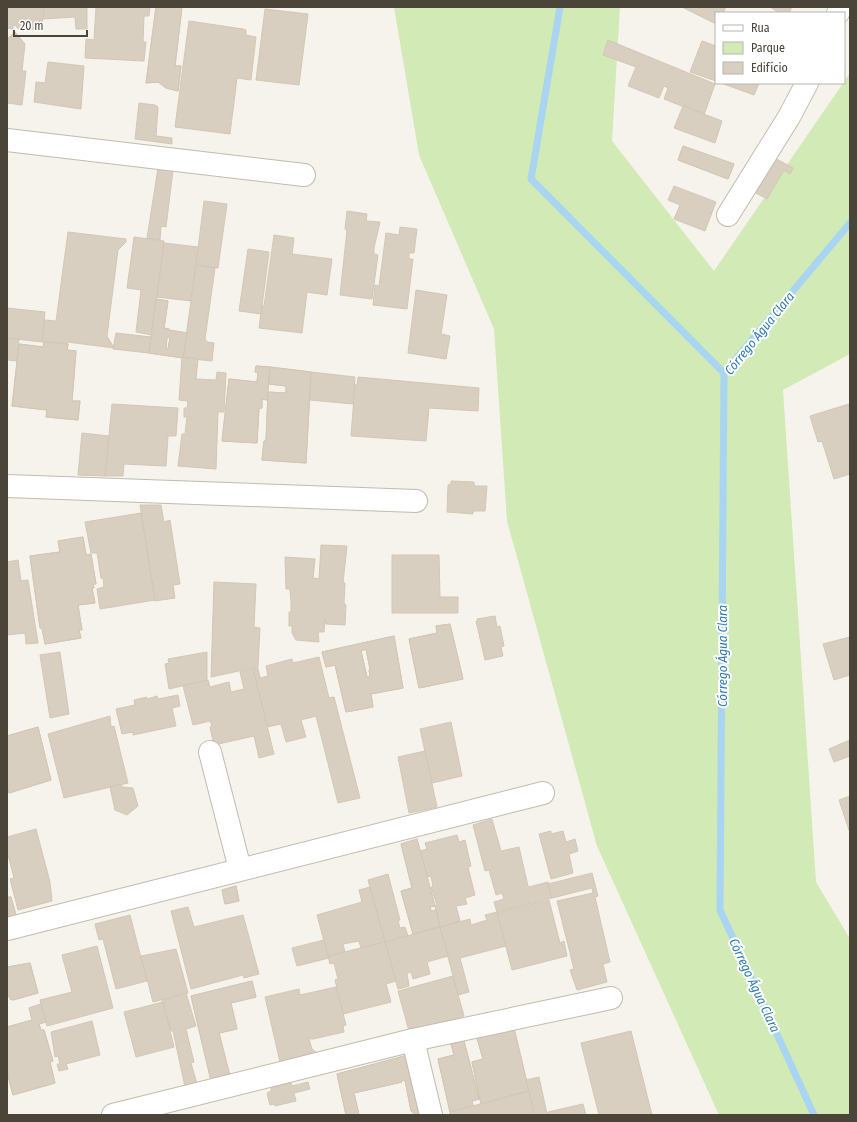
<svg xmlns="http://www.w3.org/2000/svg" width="857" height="1122" viewBox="0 0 857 1122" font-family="'Fira Sans Condensed',sans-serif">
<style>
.green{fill:#d2eab5}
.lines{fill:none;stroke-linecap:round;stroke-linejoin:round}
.stream{stroke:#a9d4f2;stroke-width:7}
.building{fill:#d8cfc1;stroke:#d3c7b4;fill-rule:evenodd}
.minor-casing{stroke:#c2bbae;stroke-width:24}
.minor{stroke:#fff;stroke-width:22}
.labels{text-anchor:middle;stroke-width:4;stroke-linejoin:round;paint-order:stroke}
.water-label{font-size:13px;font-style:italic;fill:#2e7ab2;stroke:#fff}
</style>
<rect width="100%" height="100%" fill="#f6f3ec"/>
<!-- green -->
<path class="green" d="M394,7H620L612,141L714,271L850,73V354L783,390L816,882L850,939V1115H719L597,846L507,521L494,329L419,155Z"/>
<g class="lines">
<!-- stream -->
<g class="stream">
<path d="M560,7L531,179L724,373"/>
<path d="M814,1115L720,910L724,373L850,223"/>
</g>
</g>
<!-- building -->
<g class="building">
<path d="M7,7H44L41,30L17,28V26L13,25V29L7,28Z"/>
<path d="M44,7H87V29H76L75,17L43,19Z"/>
<path d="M96,7H150L149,16H144L143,42H146L144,61L85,58L86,39L94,40Z"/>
<path d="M156,7H182L175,66H181L178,91L166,88L158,82L146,83Z"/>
<path d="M156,7H182L175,66H181L178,91L166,88L158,82L146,83Z"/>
<path d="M682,7H726L723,13H716V24Z"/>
<path d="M770,7H792L789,13H779Z"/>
<path d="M265,9L308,14L299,85L256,80Z"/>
<path d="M189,21L243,29L246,30V35L256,37L251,80L237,78L230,134L175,127Z"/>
<path d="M15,32L25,44L22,71H26L22,105L7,103V39Z"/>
<path d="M608,40L715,84L704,115L664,99L668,88L664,86L659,98L628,86L636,67L603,55Z"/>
<path d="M702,41L716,46V81L690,72Z"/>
<path d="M48,62L84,66L81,109L34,102L36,82L45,83Z"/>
<path d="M721,83H759L754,95Z"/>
<path d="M139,103L155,105L158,107L156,136L172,138V144L135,139Z"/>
<path d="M683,106L722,121L715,143L674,128Z"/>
<path d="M683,146L734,164L728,179L678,160Z"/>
<path d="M683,146L734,164L728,179L678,160Z"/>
<path d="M773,157L793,168L790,174L784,170L767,199L754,192Z"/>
<path d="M158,168L173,170L166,227L161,226L160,240L147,238Z"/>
<path d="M674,186L716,202L705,231L674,219L680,205L668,200Z"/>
<path d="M204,201L227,204L218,268L196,265Z"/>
<path d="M347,211L367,214L366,221L380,222L374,248V254L378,255L372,299L340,295L347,230L345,229Z"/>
<path d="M400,227L417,229L414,253H409V259H413L407,309L373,305L375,285L379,286L386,233L399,235Z"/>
<path d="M68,232L126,239V242L118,250L107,336L114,348L67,342V344L42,342L45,320L56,321Z"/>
<path d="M274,235L294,238L292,254L332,259L327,295L307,292L302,333L259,328L262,306H264Z"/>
<path d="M134,237L164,241L152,335L136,332L141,290L127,288Z"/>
<path d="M164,243L198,247L191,301L157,297Z"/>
<path d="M248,249L269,252L261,314L239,311Z"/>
<path d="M196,265L215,268L205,339L207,342L214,343L212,361L183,358Z"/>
<path d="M416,290L447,295L441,334L450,336L446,359L408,353Z"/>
<path d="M156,299L168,301L164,328L169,329V330L187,333L183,358L149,353ZM167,337L170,338L168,349L166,348Z"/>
<path d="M156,299L168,301L164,328L169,329V330L187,333L183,358L149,353ZM167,337L170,338L168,349L166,348Z"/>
<path d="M7,308L45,312L42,342L7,338Z"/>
<path d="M116,333L151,337L149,353L113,349Z"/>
<path d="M7,338L19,339L17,361L7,360Z"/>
<path d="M44,342L68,344L67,350L76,351L72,401H80L78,420L46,417L47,410L12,406L19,344L43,347Z"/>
<path d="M44,342L68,344L67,350L76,351L72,401H80L78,420L46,417L47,410L12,406L19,344L43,347Z"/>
<path d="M182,357L198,359L196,379L216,380L217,372L226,373L224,412H218L216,469L178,466L182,434H185L187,417H184V408H187L188,401L179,400Z"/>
<path d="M256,366L270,367L267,400L262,399V408H259L257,443L222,441L229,379L257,382L258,372H255Z"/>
<path d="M256,366L270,367L267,400L262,399V408H259L257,443L222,441L229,379L257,382L258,372H255Z"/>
<path d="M270,367L311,372L306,463L262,460L264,441H266L268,392L286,393V386L269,384Z"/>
<path d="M270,367L311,372L306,463L262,460L264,441H266L268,392L286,393V386L269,384Z"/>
<path d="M311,372L355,377L353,404L310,400Z"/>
<path d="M358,377L479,388L478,411L429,408L426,441L351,436L355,385H357Z"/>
<path d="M112,404L178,408L176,436H168L166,466L124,464L123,476H105Z"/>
<path d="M849,404L850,474L834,479L822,441L818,442L810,416Z"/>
<path d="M82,433L109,436L105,476L78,475Z"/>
<path d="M451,481L474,482V485L476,486H487L485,511H473V514L447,512L448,485L451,484Z"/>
<path d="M140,505H161L164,522L170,520L180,584L173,585L175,598L155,601Z"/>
<path d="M141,513L155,600L100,609L97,589L104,587L103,578H101L97,553H91L85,522Z"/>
<path d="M83,537L86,555L91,554L96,584H93L94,588H92L95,603L78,605L82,630H79L81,638L45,644L42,628H40L30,556L60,552L58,541Z"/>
<path d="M83,537L86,555L91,554L96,584H93L94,588H92L95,603L78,605L82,630H79L81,638L45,644L42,628H40L30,556L60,552L58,541Z"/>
<path d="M321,545L347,546L343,583H345L344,603L346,605L345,625L326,624L325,619L324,632H318L319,642L296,640L292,633V626H289V612H291V603L290,589H286L285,557L315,559L313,578L319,579Z"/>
<path d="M392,555H439L440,597H458V613H392Z"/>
<path d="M18,560L21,581L28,580L38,643L26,644L25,633L7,635V562Z"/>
<path d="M214,582L256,584L254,627L260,628L258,667L211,677Z"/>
<path d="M495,616L497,627L500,626L504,646L501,647L503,656L485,660L476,621H478L477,619Z"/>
<path d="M450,624L463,679L419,688L409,639L437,633L436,626Z"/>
<path d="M450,624L463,679L419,688L409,639L437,633L436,626Z"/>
<path d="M394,636L403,688L371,694L373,707L346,712L335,665L326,667L322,652ZM366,649L370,669L369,670L370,676L367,677L361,651Z"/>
<path d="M394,636L403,688L371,694L373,707L346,712L335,665L326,667L322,652ZM366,649L370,669L369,670L370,676L367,677L361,651Z"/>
<path d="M850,637V675L834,680L823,644Z"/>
<path d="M60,652L69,714L50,718L40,655Z"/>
<path d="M207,652V680L169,689L165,664L169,663L168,659Z"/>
<path d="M319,657L329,698L334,697L360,798L338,803L316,716L301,720L306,737L286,742L281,724L267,727L253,669L258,668L260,678L268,676L266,666L292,659L293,663Z"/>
<path d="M253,669L274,754L259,758L254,736L214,745L210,727L212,726L210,721L193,725L183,686L208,680L210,687L229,682L231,692L244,689L240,672Z"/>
<path d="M178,695L180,706L172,708L176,726L133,735V732L122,734L116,709L135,705L134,700L147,697V699L157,696L158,699Z"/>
<path d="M110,716L111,727L114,726L128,783L64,798L48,734Z"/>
<path d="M451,722L462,776L432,783L420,729Z"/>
<path d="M38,727L51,780L9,793L7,784V736Z"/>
<path d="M38,727L51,780L9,793L7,784V736Z"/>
<path d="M850,740V756L834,762L829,749Z"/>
<path d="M425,751L437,807L409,813L398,757Z"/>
<path d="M121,784L122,787L133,788L138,806L127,815L115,810L110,787Z"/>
<path d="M850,796V833L839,800Z"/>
<path d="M492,819L501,851L519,847L528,886L529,887L548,882L552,898L497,912L494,902L504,899L502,893L496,895L489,870L485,871L473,825Z"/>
<path d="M36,829L50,882L52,901L18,910L10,879L14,878L7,851V837Z"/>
<path d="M551,831V834L563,831L566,842L575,839L578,851L569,854L573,873L551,879L539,834Z"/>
<path d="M457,835L459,842L465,840L471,866L468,867L475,895L465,898L467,904L456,906L460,921L440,927L435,906L437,905L431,887H433L431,876L427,877L420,851L427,849L425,843Z"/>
<path d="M417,839L435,906L430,907L431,911L436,910L440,927L413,934L401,891L412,888L401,844Z"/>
<path d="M417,839L435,906L430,907L431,911L436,910L440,927L413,934L401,891L412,888L401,844Z"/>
<path d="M592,873L598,896L595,897L610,962L603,964L607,982L577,990L570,970L574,969L557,901L593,893L592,888L552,898L548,884Z"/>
<path d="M388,874L400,920L398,921L400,928L405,927L408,936L385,942L368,880Z"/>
<path d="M236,886L239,901L225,904L222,890Z"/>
<path d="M236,886L239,901L225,904L222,890Z"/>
<path d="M370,887L385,942L361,948L359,941L343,944L345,952L328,956L317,915L362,902L359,890Z"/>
<path d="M7,895V897H11L16,915L7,917Z"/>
<path d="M7,895V897H11L16,915L7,917Z"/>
<path d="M549,900L560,943L564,941L567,956L512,970L497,913Z"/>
<path d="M188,907L194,927L243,915L259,974L244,978L243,975L191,989L171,911Z"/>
<path d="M497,912L506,946L460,958L469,992L458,995L440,927L470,919L471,925L487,920L485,915Z"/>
<path d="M130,915L147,981L116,989L103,939L99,940L95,924Z"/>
<path d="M440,927L448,956L427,962L430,974L413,979L411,972L407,973L409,986L398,989L385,942Z"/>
<path d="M324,940L329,958L297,966L292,948Z"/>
<path d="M385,942L396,981L386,984L391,1002L343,1014L335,980L338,979L334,963L330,964L328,956Z"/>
<path d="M97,946L113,1008L47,1026L40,1000L72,992L62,955Z"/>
<path d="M176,949L188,993L153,1002L141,956Z"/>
<path d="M30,963L38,993L13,1000L10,999L9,996H7V967Z"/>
<path d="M30,963L38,993L13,1000L10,999L9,996H7V967Z"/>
<path d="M453,976L464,1016L409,1031L398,991Z"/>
<path d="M252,981L256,997L231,1003L237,1029L219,1033L230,1076L211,1081L191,996Z"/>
<path d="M252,981L256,997L231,1003L237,1029L219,1033L230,1076L211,1081L191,996Z"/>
<path d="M336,987L346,1025L343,1026L344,1032L313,1039H309L312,1049L317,1053L280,1062L265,997L299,989L300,995Z"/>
<path d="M186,993L196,1026L186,1029L194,1062L191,1063L197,1084L185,1087L173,1031H171L162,1000Z"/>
<path d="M163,1002L174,1047L136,1057L124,1012Z"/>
<path d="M41,1004L46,1022L39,1024L41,1030H44L53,1061L50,1062L55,1083L13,1095L7,1072V1027L32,1020L29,1008Z"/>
<path d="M41,1004L46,1022L39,1024L41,1030H44L53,1061L50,1062L55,1083L13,1095L7,1072V1027L32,1020L29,1008Z"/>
<path d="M92,1021L100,1055L66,1064L68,1069L59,1071L57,1064H60L58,1056L55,1057L51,1032Z"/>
<path d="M514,1028L529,1091L481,1104L472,1062L483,1059L477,1038Z"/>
<path d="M514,1028L529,1091L481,1104L472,1062L483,1059L477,1038Z"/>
<path d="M631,1031L652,1115H599L581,1043Z"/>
<path d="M464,1041L479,1099L472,1101L473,1106L450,1112L438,1059L454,1055L451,1044Z"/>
<path d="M464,1041L479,1099L472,1101L473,1106L450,1112L438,1059L454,1055L451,1044Z"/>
<path d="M408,1055L420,1115H411L414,1114L411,1111L405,1080L401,1081L402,1082L354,1093L359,1115H346L337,1074Z"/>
<path d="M408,1055L420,1115H411L414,1114L411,1111L405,1080L401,1081L402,1082L354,1093L359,1115H346L337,1074Z"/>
<path d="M539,1077L547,1114L548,1112L583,1104L586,1115H534L526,1080Z"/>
<path d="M308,1082L310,1089L294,1093L296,1101L275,1106V1104L270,1105L267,1093L271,1091V1088L291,1083L292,1086Z"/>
<path d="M529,1091L534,1115H450V1112Z"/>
</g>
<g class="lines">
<!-- minor casing -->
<g class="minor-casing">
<g id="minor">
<path d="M838,13L841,7"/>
<path d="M7,140L304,175"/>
<path d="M728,215L789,117L807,83"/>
<path d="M7,486L416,501"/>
<path d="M210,752L240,869"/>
<path d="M7,929L543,793"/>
<path d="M413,1040L431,1115"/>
<path d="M113,1115L413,1040L611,998"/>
</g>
</g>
<!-- minor -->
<use href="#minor" class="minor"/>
</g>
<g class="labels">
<!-- water labels -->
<g class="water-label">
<text transform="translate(759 333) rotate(-51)" y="5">Córrego Água Clara</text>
<text transform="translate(722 656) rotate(-90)" y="5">Córrego Água Clara</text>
<text transform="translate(755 985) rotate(65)" y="5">Córrego Água Clara</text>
</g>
</g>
<!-- border -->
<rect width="857" height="1122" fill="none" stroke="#4b4439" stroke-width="16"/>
<!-- legend -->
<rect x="715" y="12" width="130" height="72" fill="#ffffff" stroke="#b7b4b0"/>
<rect x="723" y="25" width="20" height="6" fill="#ffffff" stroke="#b7b4b0"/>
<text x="751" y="32" font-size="12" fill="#4b4439">Rua</text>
<rect x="723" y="42" width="20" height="12" fill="#d2eab5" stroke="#b7b4b0"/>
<text x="751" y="52" font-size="12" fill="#4b4439">Parque</text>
<rect x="723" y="62" width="20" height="12" fill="#d8cfc1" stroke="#b7b4b0"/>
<text x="751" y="72" font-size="12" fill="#4b4439">Edifício</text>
<!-- scale -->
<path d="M14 30v6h73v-6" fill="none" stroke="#4b4439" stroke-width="2"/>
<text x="20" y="30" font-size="12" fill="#4b4439" stroke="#ffffff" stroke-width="3" paint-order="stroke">20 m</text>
</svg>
